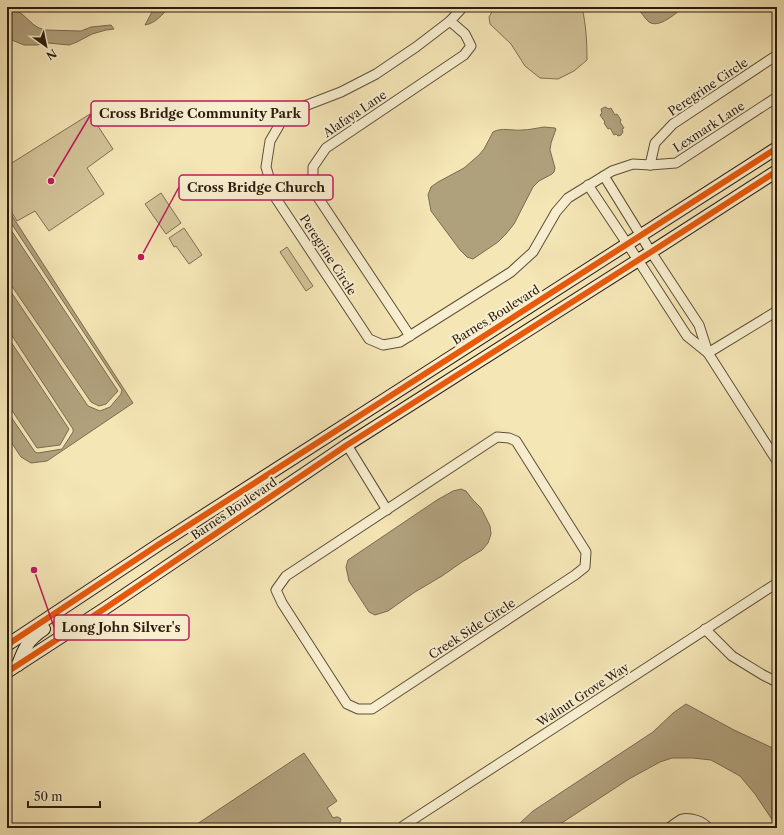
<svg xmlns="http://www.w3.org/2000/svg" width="784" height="835" viewBox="0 0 784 835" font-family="'Libre Caslon Text',serif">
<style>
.green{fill:#d3c399;stroke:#7f6f54}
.water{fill:#b0a17d;stroke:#7b6b51}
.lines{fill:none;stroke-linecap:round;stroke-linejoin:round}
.minor-casing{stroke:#5e4e38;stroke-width:11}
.secondary-casing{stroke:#2b1b0e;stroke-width:14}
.minor{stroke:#f8efd0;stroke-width:9}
.secondary{stroke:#f8efd0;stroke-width:12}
.cycleway-casing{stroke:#f8efd0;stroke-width:8}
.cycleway{stroke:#e8590c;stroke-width:6}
.labels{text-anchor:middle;stroke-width:4;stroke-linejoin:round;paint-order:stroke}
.street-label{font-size:12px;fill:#2b1b0e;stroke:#f8efd0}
.leader{fill:none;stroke:#c2185b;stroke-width:1.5}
.callout-dot{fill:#c2185b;stroke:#f8efd0;stroke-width:1.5}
.callout{fill:#f8efd0;stroke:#c2185b;stroke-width:1.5}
.callout-label{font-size:13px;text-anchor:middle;font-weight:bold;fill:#2b1b0e}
</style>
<rect width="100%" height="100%" fill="#f5e6b6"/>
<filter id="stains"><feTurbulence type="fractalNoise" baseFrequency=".005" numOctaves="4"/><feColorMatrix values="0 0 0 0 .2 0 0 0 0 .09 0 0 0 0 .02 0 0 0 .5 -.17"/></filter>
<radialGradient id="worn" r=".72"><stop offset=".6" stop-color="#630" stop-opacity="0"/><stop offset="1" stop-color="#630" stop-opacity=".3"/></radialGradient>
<!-- green -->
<g class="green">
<path d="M495,7H582C586,25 587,42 587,60L574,71L558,79L540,78L525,66L511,44L490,24L489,17Z"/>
<path d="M90,114L113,149L87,168L104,194L49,231L35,211L17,221L7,205V166Z"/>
<path d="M161,193L181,223L166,234L145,204Z"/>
<path d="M184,228L202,255L189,264L176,246L174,247L169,238Z"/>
<path d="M287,247L313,286L306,291L280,252Z"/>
</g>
<!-- water -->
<g class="water">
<path d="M152,7H169C162,15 156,23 145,25L152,12Z"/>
<path d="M636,7H684C676,13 659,29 649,22C644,18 641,11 636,7Z"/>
<path d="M7,8L17,11L22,14L34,25L39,28L45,30L81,31L91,27L111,25L114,29L106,30L92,34L77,42L69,45L48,43L37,45H24L7,38Z"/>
<path d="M605,107L609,109L611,108L615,115L617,114L621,120L620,122L624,128L622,129L623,132L621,135L618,136L616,134L614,135L610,128L608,129L604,123L605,122L600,115L602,113L601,109Z"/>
<path d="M544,127L555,128L556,129L551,143L550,150L555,168L554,172L552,174L539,181L533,187L514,224L506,234L498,242L473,259L467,257L460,250L431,211L429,200L428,195L431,187L438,182L464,168L479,155L484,149L493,132C502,127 512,131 522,130C529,130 537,128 544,127Z"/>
<path d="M7,208L133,403L47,461L31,463L21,457L7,436V411L35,452L38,453L62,449L73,432V429L7,328V286L88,406L100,411L110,407L121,394L122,390L7,217Z"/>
<path d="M7,224L118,391L106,404L99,406L91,402L7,279Z"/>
<path d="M7,336L69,429L60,445L37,448L7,403Z"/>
<path d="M461,489L466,491L473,500L481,508L490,526L491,534L488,543L482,550L462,562L442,576L415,592L395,606L388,611L375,615L369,612L349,581L346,567L348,560L437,500L453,491Z"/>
<path d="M686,704L734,730L777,750V827L755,794L740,776L711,760L693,758H672L660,762L629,779L554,828H511L519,824L533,811L653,732L673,713Z"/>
<path d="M304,753L337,801L327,808L333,818L336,817H338L341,819L340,823L337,828H191Z"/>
</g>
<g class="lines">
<!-- minor casing -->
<g class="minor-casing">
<g id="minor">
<path d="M463,7L450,21L416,47L376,74L341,92L302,107L284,117L270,141L266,167L275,197L369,339L383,345L400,342L511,272L533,252L556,212L568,198L612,171L633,164L650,165L655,143L673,124L777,55"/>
<path d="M650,165L676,163L777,97"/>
<path d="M604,176L651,252L699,325L708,353L777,461"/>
<path d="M588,185L638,260L687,336L708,353"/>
<path d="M410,336L313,190V167L326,148L464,55L471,46L465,34L450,21"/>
<path d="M708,353L777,311"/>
<path d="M497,437L509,438L516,441L586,552L585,567L575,575L372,709H358L347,704L282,603L276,590L286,576Z"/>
<path d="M347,445L387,510"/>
<path d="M705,629L732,656L763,675L777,682"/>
<path d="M402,828L403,826L777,583"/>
<path d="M669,828C673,825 678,821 682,819C690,817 703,821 708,828"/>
</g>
</g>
<!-- secondary casing -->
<g class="secondary-casing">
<g id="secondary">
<path d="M7,645L161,543L777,148"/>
<path d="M18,665C24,648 28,640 44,629"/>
<path d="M7,672L104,609L347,445L651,252L777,171"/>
</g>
</g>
<!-- minor -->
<use href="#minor" class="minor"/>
<!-- secondary -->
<use href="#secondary" class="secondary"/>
<!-- cycleway casing -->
<g class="cycleway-casing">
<g id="cycleway">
<path d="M7,645L161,543L777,148"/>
<path d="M7,672L104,609L347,445L651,252L777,171"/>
</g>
</g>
<!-- cycleway -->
<use href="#cycleway" class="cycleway"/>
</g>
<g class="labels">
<!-- street labels -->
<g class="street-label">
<text transform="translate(708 87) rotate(-34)" y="4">Peregrine Circle</text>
<text transform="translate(355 114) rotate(-34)" y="4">Alafaya Lane</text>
<text transform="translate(709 127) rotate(-33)" y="4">Lexmark Lane</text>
<text transform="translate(328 255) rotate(57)" y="4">Peregrine Circle</text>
<text transform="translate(496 315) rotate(-32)" y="4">Barnes Boulevard</text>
<text transform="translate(234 509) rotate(-34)" y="4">Barnes Boulevard</text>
<text transform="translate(472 629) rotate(-33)" y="4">Creek Side Circle</text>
<text transform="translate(583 695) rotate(-33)" y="4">Walnut Grove Way</text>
</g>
</g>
<!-- callouts -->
<path class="leader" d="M51 181L91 114M141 257L179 187M34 570L54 627"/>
<g class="callout-dot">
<circle cx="51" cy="181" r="4"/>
<circle cx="141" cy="257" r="4"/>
<circle cx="34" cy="570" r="4"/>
</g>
<g class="callout">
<rect x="91" y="101" width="218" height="25" rx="4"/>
<rect x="179" y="175" width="154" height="25" rx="4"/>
<rect x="54" y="615" width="135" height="25" rx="4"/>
</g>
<g class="callout-label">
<text x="200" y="118">Cross Bridge Community Park</text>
<text x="256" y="192">Cross Bridge Church</text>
<text x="121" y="632">Long John Silver's</text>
</g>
<!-- margin -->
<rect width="784" height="835" fill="none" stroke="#f5e6b6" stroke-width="24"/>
<rect x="8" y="8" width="768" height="819" fill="none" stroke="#2b1b0e" stroke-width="2"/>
<rect x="12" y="12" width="760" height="811" fill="none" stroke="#2b1b0e"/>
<!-- north arrow -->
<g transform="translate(46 46) rotate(147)" stroke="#f8efd0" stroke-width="3" paint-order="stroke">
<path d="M0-3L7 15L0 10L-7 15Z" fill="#2b1b0e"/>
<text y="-6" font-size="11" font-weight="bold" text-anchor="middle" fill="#2b1b0e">N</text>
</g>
<!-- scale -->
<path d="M28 801v6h72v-6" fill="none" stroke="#2b1b0e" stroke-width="2"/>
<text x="34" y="801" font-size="12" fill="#2b1b0e" stroke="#f8efd0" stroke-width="3" paint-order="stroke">50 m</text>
<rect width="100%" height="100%" filter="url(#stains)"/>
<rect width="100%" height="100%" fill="url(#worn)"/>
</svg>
